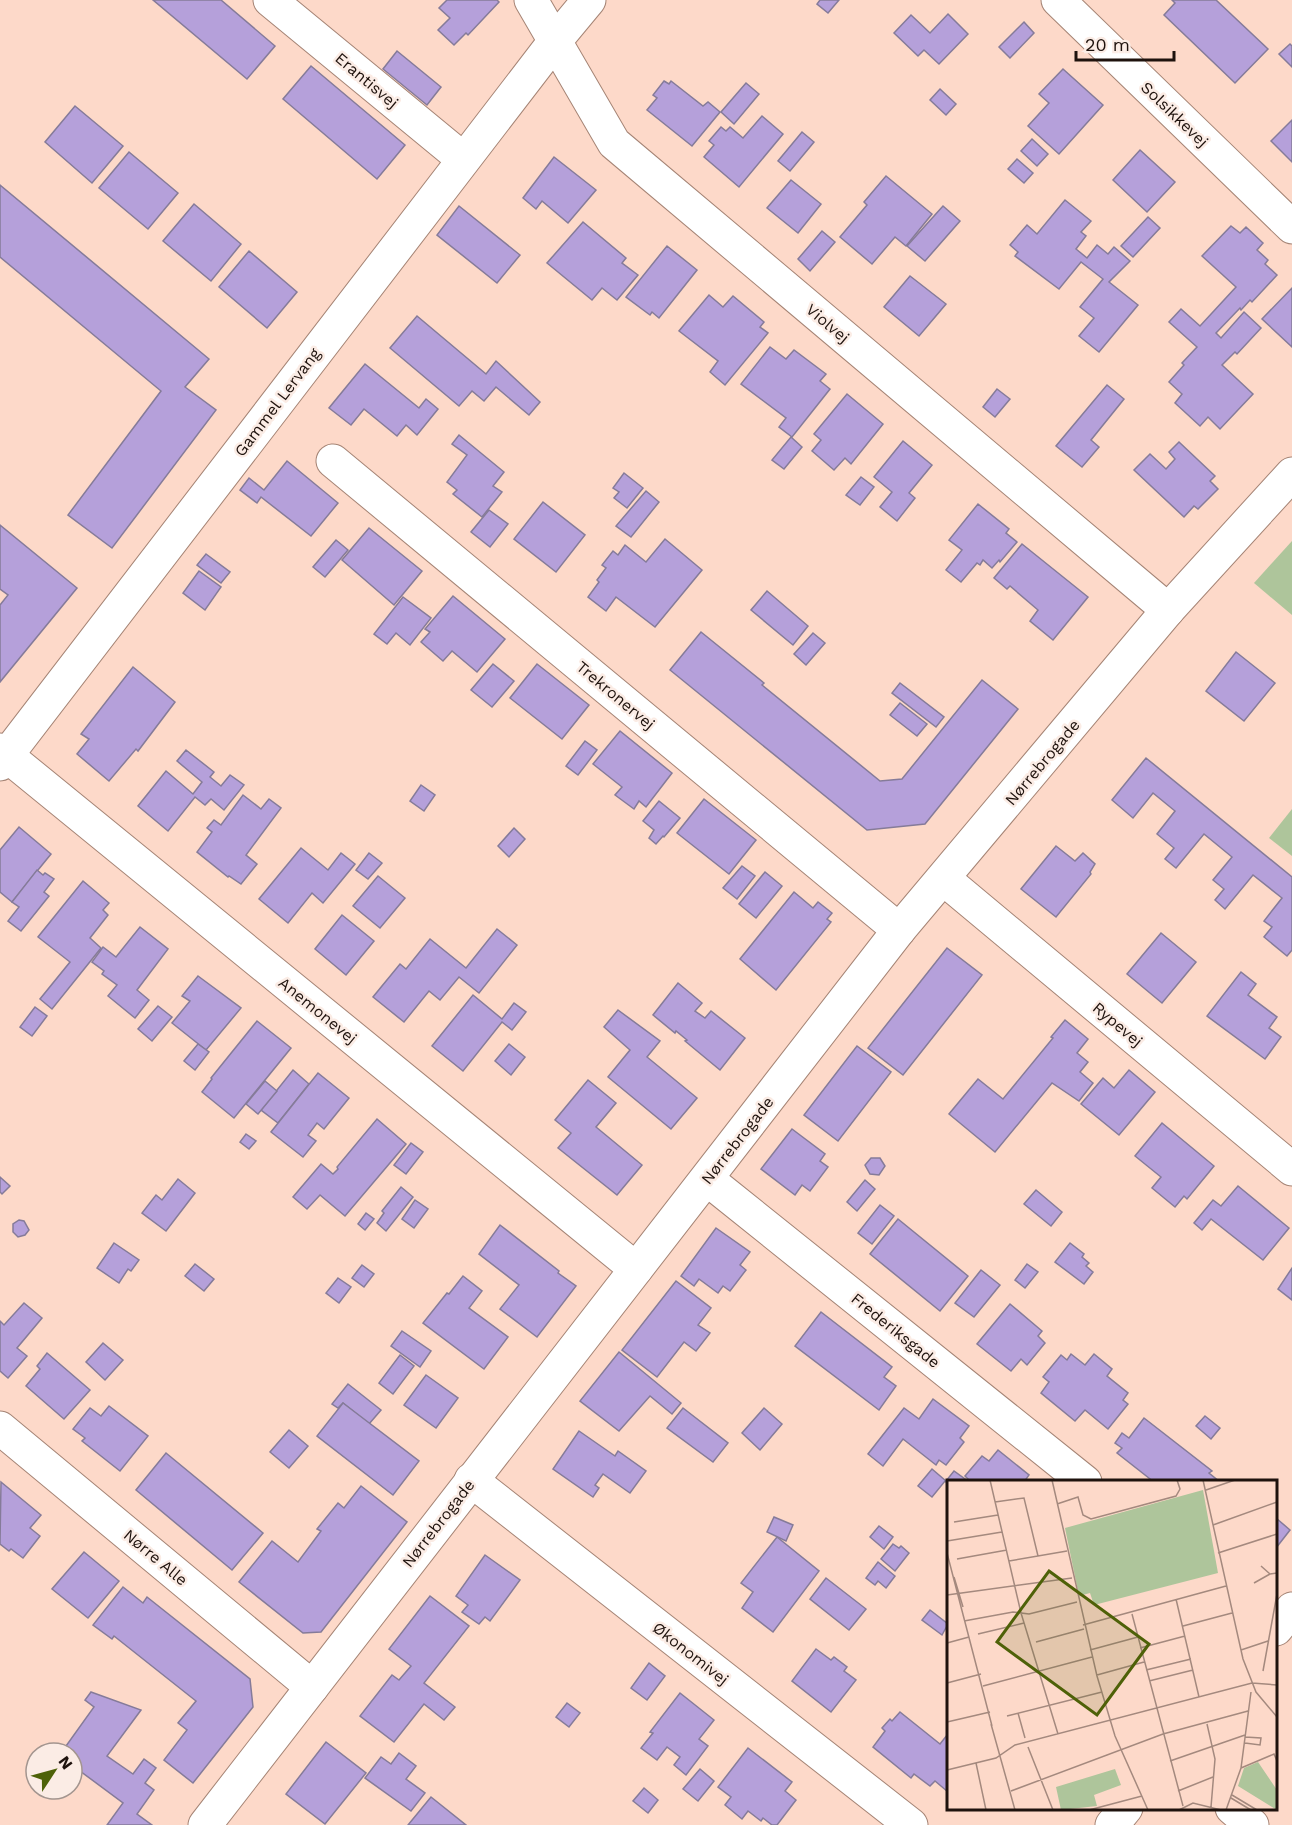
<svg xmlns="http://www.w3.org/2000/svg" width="1292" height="1825" viewBox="0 0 1292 1825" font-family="'Work Sans',sans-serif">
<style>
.green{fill:#aec59b}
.building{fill:#b5a0da;stroke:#857b99;stroke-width:1.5}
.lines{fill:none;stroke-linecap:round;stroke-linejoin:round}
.minor-casing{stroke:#a58475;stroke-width:35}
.minor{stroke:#fff;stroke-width:33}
.labels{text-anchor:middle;stroke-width:5;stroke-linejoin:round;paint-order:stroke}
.street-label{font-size:16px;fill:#1e120d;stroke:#fbece5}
.inset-road{fill:none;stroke:#a4897e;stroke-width:1.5}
.view{fill:#4e6108;fill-opacity:0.15;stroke:#4e6108;stroke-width:3}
.inset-edge{fill:none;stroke:#1e120d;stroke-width:3}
</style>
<rect width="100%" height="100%" fill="#fdd9c9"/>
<!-- green -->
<g class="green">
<path d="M1292,541V615L1254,583Z"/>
<path d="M1292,809V856L1269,838Z"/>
</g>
<!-- building -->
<g class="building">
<path d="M153,0H221L275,46L247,79Z"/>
<path d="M447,0H497L499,2L468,35L466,33L454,45L438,30L450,18L439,8Z"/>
<path d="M820,0H839L828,13L817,4Z"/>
<path d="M1172,0H1216L1268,49L1235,83L1164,15L1175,3Z"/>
<path d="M948,14L968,34L939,64L924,50L918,56L894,33L911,15L930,33Z"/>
<path d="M1024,22L1034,33L1010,58L999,47Z"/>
<path d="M1290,44L1292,46V67L1279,54Z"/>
<path d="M397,51L441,87L427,105L383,69Z"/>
<path d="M311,66L405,145L377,179L283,99Z"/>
<path d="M1063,69L1103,105L1059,154L1028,126L1049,103L1039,94Z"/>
<path d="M664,81L669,84L671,81L703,106L708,102L720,112L692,146L647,110L657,98L653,95Z"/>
<path d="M746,83L759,94L734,124L721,112Z"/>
<path d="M940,89L956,104L946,115L930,100Z"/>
<path d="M75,106L123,146L92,183L45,142Z"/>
<path d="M762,116L783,134L739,187L704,157L714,145L709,141L721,127L726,131L730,127L743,138Z"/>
<path d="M1292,120V162L1271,141Z"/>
<path d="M802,132L814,142L790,171L778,161Z"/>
<path d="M1032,139L1048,154L1037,166L1021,151Z"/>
<path d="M1140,150L1175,182L1147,212L1113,180Z"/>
<path d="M129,152L178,193L148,229L99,188Z"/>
<path d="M554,157L596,190L568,223L542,201L536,209L523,198Z"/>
<path d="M1017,159L1033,173L1024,183L1008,169Z"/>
<path d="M886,176L932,214L906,246L895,237L872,264L840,237L867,205L864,202Z"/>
<path d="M791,180L821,204L798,233L767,208Z"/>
<path d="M0,185L209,359L185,387L216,410L112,548L68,515L161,391L0,257Z"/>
<path d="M1065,200L1091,221L1081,232L1086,236L1076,249L1087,258L1097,245L1108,254L1114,247L1130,261L1109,282L1138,305L1099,352L1079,336L1094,318L1080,307L1103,279L1081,262L1059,289L1015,256L1018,252L1010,245L1027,225L1037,234Z"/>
<path d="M194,204L241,244L211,281L163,241Z"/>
<path d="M459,206L520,255L497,283L437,235Z"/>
<path d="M943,206L960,221L925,261L907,246Z"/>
<path d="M1148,217L1160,228L1133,257L1121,246Z"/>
<path d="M583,222L626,258L622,263L638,275L617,300L602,288L592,300L547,263Z"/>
<path d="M1231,226L1240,233L1246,227L1263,243L1257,250L1268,260L1265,264L1277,275L1252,302L1250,300L1241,310L1240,308L1216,333L1221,338L1244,312L1261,328L1237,354L1235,352L1222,365L1253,394L1220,429L1208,417L1200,426L1175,403L1182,394L1169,382L1184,365L1182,363L1197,347L1169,322L1181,309L1200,326L1236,287L1202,256Z"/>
<path d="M822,231L835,242L810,271L798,259Z"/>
<path d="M667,246L697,270L659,318L652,312L650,315L626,297Z"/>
<path d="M249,251L297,292L267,328L219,287Z"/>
<path d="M910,276L946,304L919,336L884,307Z"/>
<path d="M1292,288V347L1262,319Z"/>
<path d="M709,295L723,307L733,296L764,322L760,327L768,333L725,385L710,372L718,361L679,331Z"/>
<path d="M417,316L486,374L496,361L540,402L529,415L496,387L484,401L472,391L459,406L390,348Z"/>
<path d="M770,347L786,359L794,350L826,374L820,381L830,389L792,437L779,427L786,418L741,384Z"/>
<path d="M365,364L419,408L426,399L438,409L417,435L406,425L397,436L364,409L351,425L329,408Z"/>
<path d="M1107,385L1124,399L1091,440L1099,447L1082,467L1056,446Z"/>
<path d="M997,389L1010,399L995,417L983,407Z"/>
<path d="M847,394L883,424L851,464L845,458L834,470L812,451L821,440L814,434Z"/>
<path d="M459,435L504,472L493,486L502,492L482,517L453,494L457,490L447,482L467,455L452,444Z"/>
<path d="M791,437L802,447L784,469L772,460Z"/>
<path d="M903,441L932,465L909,493L915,498L897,521L880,507L892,492L874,477Z"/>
<path d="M1179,442L1215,476L1210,481L1218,489L1198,509L1194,506L1184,517L1134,470L1150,454L1166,469L1175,459L1169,452Z"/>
<path d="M287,461L338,503L311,536L261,497L257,503L240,490L249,478L264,490Z"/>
<path d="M624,473L643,488L627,508L614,498L619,492L613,488Z"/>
<path d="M861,477L874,487L860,505L846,495Z"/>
<path d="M646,491L659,502L631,537L616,526Z"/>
<path d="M543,502L585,535L556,572L514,539Z"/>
<path d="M978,504L1009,529L1006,533L1017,542L1000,562L999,560L992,568L983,560L980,565L977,563L961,582L946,570L962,550L949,540Z"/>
<path d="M489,510L508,524L490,547L471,532Z"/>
<path d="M0,525L77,588L0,682V605L8,595L0,589Z"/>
<path d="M369,528L422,571L394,605L342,560Z"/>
<path d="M665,539L702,570L655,627L616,597L606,611L588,597L599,582L597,580L606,568L602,565L613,551L618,555L625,545L646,562Z"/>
<path d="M336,540L348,550L325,577L313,567Z"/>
<path d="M1022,544L1088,597L1053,640L1030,621L1038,610L1010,586L1007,589L994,578Z"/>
<path d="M206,554L230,572L221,583L197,565Z"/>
<path d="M199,571L221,587L205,610L183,593Z"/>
<path d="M767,591L808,626L793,645L751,610Z"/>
<path d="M453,596L505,639L477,672L452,651L443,661L421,642L430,632L425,629Z"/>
<path d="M403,597L431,618L410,645L396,633L387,644L374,634Z"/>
<path d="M701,632L764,683L762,685L880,781L902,779L982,680L1018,709L925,824L867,830L670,670Z"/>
<path d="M813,633L825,643L806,665L794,654Z"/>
<path d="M1236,652L1275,683L1244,721L1206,691Z"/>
<path d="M493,664L514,681L492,707L471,690Z"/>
<path d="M537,664L589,705L562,739L510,698Z"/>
<path d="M133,667L175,702L138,751L136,749L109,781L77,754L89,739L81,734Z"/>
<path d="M900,683L944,717L936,727L892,693Z"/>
<path d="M900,703L927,724L917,736L890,715Z"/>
<path d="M620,731L672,773L646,807L639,801L634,809L615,795L622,787L593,764Z"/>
<path d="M585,741L597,750L578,775L566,766Z"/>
<path d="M186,750L214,772L210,777L221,786L230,775L244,785L224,810L211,799L205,805L195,797L168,831L138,806L166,771L193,794L202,782L177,761Z"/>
<path d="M1146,758L1292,877V950L1287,956L1264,937L1272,927L1264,921L1282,898L1253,875L1225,909L1215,900L1224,889L1213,880L1232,857L1204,834L1176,868L1165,859L1174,848L1157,834L1175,811L1153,793L1133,818L1112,800Z"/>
<path d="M421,785L435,795L424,811L410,801Z"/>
<path d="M243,795L261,809L269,799L281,808L246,855L257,864L241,884L229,876L228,877L197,852L212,832L207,828L214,820L221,825Z"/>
<path d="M704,799L756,840L729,874L677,833Z"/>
<path d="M659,801L680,818L664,837L663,836L656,844L649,838L654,830L643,821Z"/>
<path d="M19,827L51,854L12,902L0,892V850Z"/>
<path d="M514,828L525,839L509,857L498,846Z"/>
<path d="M1056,846L1075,861L1083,853L1095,864L1090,872L1091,874L1056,917L1021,889Z"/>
<path d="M301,848L328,870L341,853L355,864L323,903L312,893L288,923L259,899Z"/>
<path d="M369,853L382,863L368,879L356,870Z"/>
<path d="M742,866L755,876L737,899L723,888Z"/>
<path d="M37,870L43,875L45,873L54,879L44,892L49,896L21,931L8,921L19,907L12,902Z"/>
<path d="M765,872L782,886L756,918L739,904Z"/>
<path d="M378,876L405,898L380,928L353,906Z"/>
<path d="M83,881L109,903L103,910L108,915L90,938L101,948L52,1009L40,999L70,962L38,937Z"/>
<path d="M794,892L813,908L818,902L832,913L827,919L831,922L776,990L740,959Z"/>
<path d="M342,915L374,941L346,975L315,949Z"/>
<path d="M140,927L168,949L137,990L149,1000L135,1018L108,996L117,985L102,974L104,971L92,962L103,947L116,957Z"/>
<path d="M497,929L517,945L479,993L459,977L440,1000L429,991L404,1022L373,997L400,964L406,969L430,939L466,968Z"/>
<path d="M1161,933L1196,962L1162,1003L1127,974Z"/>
<path d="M947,948L982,975L903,1075L868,1048Z"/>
<path d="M1241,972L1256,984L1248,995L1277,1017L1269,1028L1281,1037L1265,1059L1207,1016Z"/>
<path d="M198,976L241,1008L206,1050L172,1023L190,1001L182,996Z"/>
<path d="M678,983L702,1003L695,1011L705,1018L711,1011L745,1038L720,1070L685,1041L687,1040L676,1031L675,1033L653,1015Z"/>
<path d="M473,995L502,1019L514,1003L526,1012L512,1030L502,1022L463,1071L432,1046Z"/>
<path d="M158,1006L172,1017L152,1041L138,1029Z"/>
<path d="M35,1007L47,1016L32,1036L20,1027Z"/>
<path d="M618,1010L660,1041L647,1057L697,1098L671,1129L608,1077L630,1050L604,1027Z"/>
<path d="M1065,1020L1088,1039L1077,1053L1088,1062L1080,1072L1093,1083L1079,1101L1052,1083L995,1152L949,1114L978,1079L1003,1099L1053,1038L1051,1037Z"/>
<path d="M257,1021L291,1048L234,1118L202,1092L212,1079L211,1078Z"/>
<path d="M198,1044L209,1052L195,1070L184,1061Z"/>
<path d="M509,1044L525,1057L511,1075L495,1061Z"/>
<path d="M857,1046L891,1072L838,1141L804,1115Z"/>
<path d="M293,1070L309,1084L278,1123L261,1110Z"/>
<path d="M1129,1070L1155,1092L1119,1135L1081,1104L1103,1078L1114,1088Z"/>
<path d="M318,1073L349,1098L324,1129L317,1123L308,1135L316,1141L303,1157L271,1132Z"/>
<path d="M588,1080L616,1103L596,1127L642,1165L617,1195L558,1148L571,1133L555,1120Z"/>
<path d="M265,1081L277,1091L258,1114L246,1104Z"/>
<path d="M377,1119L406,1144L345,1216L320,1195L307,1209L293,1197L321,1164L333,1174L338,1169L337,1167Z"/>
<path d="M1162,1123L1214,1166L1187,1199L1184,1196L1175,1207L1152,1188L1161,1177L1135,1156Z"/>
<path d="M792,1129L825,1154L820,1161L828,1167L810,1191L802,1185L795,1195L761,1169Z"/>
<path d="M246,1134L256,1141L249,1149L240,1142Z"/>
<path d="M411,1143L423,1152L406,1174L394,1165Z"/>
<path d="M871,1158H880L885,1166L879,1175L870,1174L865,1165Z"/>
<path d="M0,1177L10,1186L2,1194L0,1192Z"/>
<path d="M178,1179L195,1193L166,1231L142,1213L156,1195L162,1200Z"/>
<path d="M865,1180L875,1189L857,1211L847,1202Z"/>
<path d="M1238,1186L1289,1228L1263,1260L1211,1219L1202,1230L1194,1223L1213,1200L1221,1206Z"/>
<path d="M401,1187L413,1197L386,1231L377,1223L384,1213L382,1211Z"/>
<path d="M1036,1190L1062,1212L1051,1226L1024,1204Z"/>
<path d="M415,1200L428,1209L414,1228L402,1219Z"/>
<path d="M880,1205L894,1216L872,1244L858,1233Z"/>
<path d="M366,1213L374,1219L365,1230L358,1224Z"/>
<path d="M898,1219L968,1276L940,1311L870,1254Z"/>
<path d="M19,1220L24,1221L29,1230L25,1235L18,1237L13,1232V1224Z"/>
<path d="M500,1225L559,1271L558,1273L576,1286L537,1337L500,1309L519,1285L479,1254Z"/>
<path d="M716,1228L750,1252L740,1265L746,1270L730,1291L723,1286L718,1293L699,1279L694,1286L681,1276Z"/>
<path d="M114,1243L139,1260L131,1271L128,1269L119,1283L97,1268Z"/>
<path d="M1070,1243L1084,1254L1082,1257L1089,1263L1086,1266L1093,1272L1084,1284L1055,1262Z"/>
<path d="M195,1264L214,1279L204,1291L185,1276Z"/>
<path d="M1027,1264L1038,1272L1025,1288L1015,1280Z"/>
<path d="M362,1265L374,1274L364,1287L352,1278Z"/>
<path d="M1292,1268V1300L1278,1289Z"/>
<path d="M981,1270L1000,1285L974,1317L955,1303Z"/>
<path d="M463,1276L482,1291L469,1308L508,1337L484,1369L423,1323L447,1293L449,1294Z"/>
<path d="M338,1278L351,1287L339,1303L326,1293Z"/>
<path d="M676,1281L711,1308L698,1325L710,1333L696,1351L684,1342L657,1377L622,1350Z"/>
<path d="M24,1303L42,1318L17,1348L27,1356L8,1378L0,1371V1321L4,1325Z"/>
<path d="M1010,1304L1042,1331L1038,1336L1045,1343L1027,1365L1021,1359L1011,1371L977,1344Z"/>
<path d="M821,1312L892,1367L884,1377L896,1386L879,1410L795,1346Z"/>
<path d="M402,1331L431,1351L420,1367L391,1346Z"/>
<path d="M103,1343L123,1360L105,1380L86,1362Z"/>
<path d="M619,1352L681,1403L672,1414L650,1396L619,1431L580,1401Z"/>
<path d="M47,1353L90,1390L64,1419L26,1386L40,1369L37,1366Z"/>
<path d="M1071,1354L1085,1365L1094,1354L1112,1369L1107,1376L1128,1393L1123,1400L1128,1404L1108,1429L1085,1410L1075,1421L1041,1393L1049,1382L1043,1377L1061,1355L1067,1360Z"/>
<path d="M400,1355L414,1366L393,1394L379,1383Z"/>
<path d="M426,1375L458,1398L436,1428L404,1405Z"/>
<path d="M348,1384L381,1410L369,1424L343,1403L338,1408L332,1404Z"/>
<path d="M933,1399L969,1426L960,1438L964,1442L946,1465L939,1460L936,1465L903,1439L883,1466L868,1454L904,1408L919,1419Z"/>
<path d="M343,1403L419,1461L393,1495L317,1436Z"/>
<path d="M109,1406L148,1436L120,1471L82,1441L85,1438L73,1429L90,1408L101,1416Z"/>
<path d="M683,1408L728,1443L713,1462L667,1428Z"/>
<path d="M764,1408L782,1424L760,1450L742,1433Z"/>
<path d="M1205,1416L1220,1428L1211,1439L1196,1426Z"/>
<path d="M1144,1418L1212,1471L1209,1473L1220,1482H1154L1117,1453L1122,1448L1115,1443L1122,1433L1129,1438Z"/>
<path d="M289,1430L308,1446L289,1468L270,1452Z"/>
<path d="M579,1431L615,1456L618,1451L646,1471L630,1493L603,1474L595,1485L599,1488L593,1497L553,1469Z"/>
<path d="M998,1450L1029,1475L1024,1482H971L965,1476L982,1456L989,1461Z"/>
<path d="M166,1453L263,1533L232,1570L136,1490Z"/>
<path d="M932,1469L946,1481L954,1471L965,1479L963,1482H948V1484L945,1481L932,1497L918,1486Z"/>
<path d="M1,1482L41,1515L30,1528L40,1536L23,1558L11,1549L9,1551L0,1544Z"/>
<path d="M361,1486L407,1522L321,1632L303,1633L239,1582L272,1541L298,1562L321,1531L317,1529L338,1503L344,1508Z"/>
<path d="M774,1517L793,1525L786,1541L767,1532Z"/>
<path d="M1276,1518L1290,1530L1276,1548Z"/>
<path d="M879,1526L893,1537L884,1549L870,1537Z"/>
<path d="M777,1537L819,1571L773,1632L742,1608L753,1592L741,1583Z"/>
<path d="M893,1544L899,1548L901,1546L909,1553L895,1571L881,1559Z"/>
<path d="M84,1552L119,1581L88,1618L52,1589Z"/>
<path d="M485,1555L520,1580L490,1621L485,1617L479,1624L462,1612L468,1605L456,1596Z"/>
<path d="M878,1562L895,1576L886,1588L878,1581L875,1585L866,1578Z"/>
<path d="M826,1578L866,1609L849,1630L810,1599Z"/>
<path d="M123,1587L143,1603L147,1597L250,1679L253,1707L193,1783L164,1760L187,1730L178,1723L196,1701L114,1636L112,1639L93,1625Z"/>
<path d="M430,1596L469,1626L424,1683L455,1707L444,1720L424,1704L394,1742L360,1716L392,1675L399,1680L411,1666L389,1649Z"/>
<path d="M930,1610L948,1624L942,1635L922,1620Z"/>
<path d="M816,1649L831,1660L834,1657L847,1667L844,1671L856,1680L831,1712L792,1681Z"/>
<path d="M649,1663L665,1676L647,1700L631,1688Z"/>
<path d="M91,1692L141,1710L107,1756L133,1774L144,1759L156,1768L145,1783L154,1790L137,1814L152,1825H107L123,1803L72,1765V1753H61L94,1707L85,1700Z"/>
<path d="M680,1693L714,1720L699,1739L708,1746L686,1775L674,1765L680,1757L667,1747L657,1760L641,1748L653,1733L650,1732Z"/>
<path d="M567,1703L580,1713L569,1727L556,1717Z"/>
<path d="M900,1712L940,1744L948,1734V1792L935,1781L930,1786L914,1774L911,1778L873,1747L885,1731L882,1728L890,1719L892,1721Z"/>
<path d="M326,1742L366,1773L325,1824L286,1794Z"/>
<path d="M748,1748L792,1782L785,1791L796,1800L777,1825H772L763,1818L761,1821L748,1811L742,1819L725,1805L731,1797L718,1787Z"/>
<path d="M399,1753L416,1766L406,1779L425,1793L411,1811L365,1778L381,1757L391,1764Z"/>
<path d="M700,1769L714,1781L698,1801L683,1789Z"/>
<path d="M644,1788L658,1800L648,1813L633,1801Z"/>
<path d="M431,1797L466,1825H408Z"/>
</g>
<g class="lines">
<!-- minor casing -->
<g class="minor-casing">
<g id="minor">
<path d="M270,0L463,159"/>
<path d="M531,0L614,143L1168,610"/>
<path d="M1058,0L1292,227"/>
<path d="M333,461L899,930"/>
<path d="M0,750L636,1269"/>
<path d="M0,764L555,41L589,0"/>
<path d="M944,879L1292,1169"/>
<path d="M707,1179L1085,1482"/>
<path d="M0,1428L312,1687"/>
<path d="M471,1480L911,1825"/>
<path d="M1276,1629L1292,1609"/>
<path d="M1232,1808L1252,1825"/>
<path d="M205,1825L899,930L1168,610L1292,474"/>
<path d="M1112,1825L1126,1808"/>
</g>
</g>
<!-- minor -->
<use href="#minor" class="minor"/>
</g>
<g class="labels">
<!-- street labels -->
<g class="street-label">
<text transform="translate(367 80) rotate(40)" y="6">Erantisvej</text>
<text transform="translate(1175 114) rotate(44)" y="6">Solsikkevej</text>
<text transform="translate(828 323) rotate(40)" y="6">Violvej</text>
<text transform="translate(277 402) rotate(-53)" y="6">Gammel Lervang</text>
<text transform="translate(616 695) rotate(40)" y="6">Trekronervej</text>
<text transform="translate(1042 762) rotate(-50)" y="6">Nørrebrogade</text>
<text transform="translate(318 1010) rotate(39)" y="6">Anemonevej</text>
<text transform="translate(1118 1024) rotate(40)" y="6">Rypevej</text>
<text transform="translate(737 1140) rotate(-52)" y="6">Nørrebrogade</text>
<text transform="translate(896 1330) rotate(39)" y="6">Frederiksgade</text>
<text transform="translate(438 1523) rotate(-52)" y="6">Nørrebrogade</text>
<text transform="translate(156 1557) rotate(40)" y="6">Nørre Alle</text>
<text transform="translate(691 1653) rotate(38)" y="6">Økonomivej</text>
</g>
</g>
<!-- overview -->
<g transform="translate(947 1480)">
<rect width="330" height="330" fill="#fdd9c9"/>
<path d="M256,10L271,93L147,125L143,113L132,116L118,48ZM311,282L330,310V330L291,306L297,288ZM168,289L174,305L147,315L150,326L114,330L109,307Z" fill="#aec59b"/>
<path class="inset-road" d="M43,0L74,133L111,254M105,0L150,196L168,256L201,330M256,0L296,179L309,212L330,237M259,10L288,0M48,22L77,18L91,76M110,24L131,17L136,35L144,39L229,16L233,9L230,0M7,42L51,35M266,45L330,22M0,61L55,52M0,73L45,246M271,73L330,54M10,79L60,70M62,81L120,71M314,86L323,94L330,93M7,97L16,127M307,103L323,94M0,115L125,98M229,119L252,217M185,134L236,326M17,141L66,132L82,134L130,122M136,145L279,106M236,146L285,133M31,154L77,143M89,162L137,149M0,163L22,157M193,168L238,156M143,170L191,157M294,170L321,161M199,190L244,179M316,191L330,114M150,195L197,182M202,201L246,190M0,203L34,194M36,206L145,177M71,233L78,258M60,236L155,212M0,242L43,232M44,244L68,330M260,244L268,279L264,327M298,263L313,265L314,258L298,257M81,267L106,330M223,281L298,255M29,283L39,330M294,288L327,274L330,281M0,290L49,278L68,265L305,203L330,205M64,311L216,254L301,231M231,311L266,297M285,315L310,330M284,318L304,330M142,330L195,316M232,330L246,323L274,330M279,330L294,288L304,212"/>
<path class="view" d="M102,91L202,164L150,235L50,162Z"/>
<rect width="330" height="330" class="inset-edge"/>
</g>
<!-- north arrow -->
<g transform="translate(54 1771) rotate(54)"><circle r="28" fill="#fbece5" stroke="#a3958f" stroke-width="1.5"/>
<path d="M0-4.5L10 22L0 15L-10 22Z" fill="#4e6108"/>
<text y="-9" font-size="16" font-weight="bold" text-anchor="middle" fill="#1e120d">N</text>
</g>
<!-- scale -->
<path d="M1076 51v9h98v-9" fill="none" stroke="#1e120d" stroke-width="3"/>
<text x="1085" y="51" font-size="18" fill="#1e120d" stroke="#fbece5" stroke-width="4.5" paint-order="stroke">20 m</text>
</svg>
